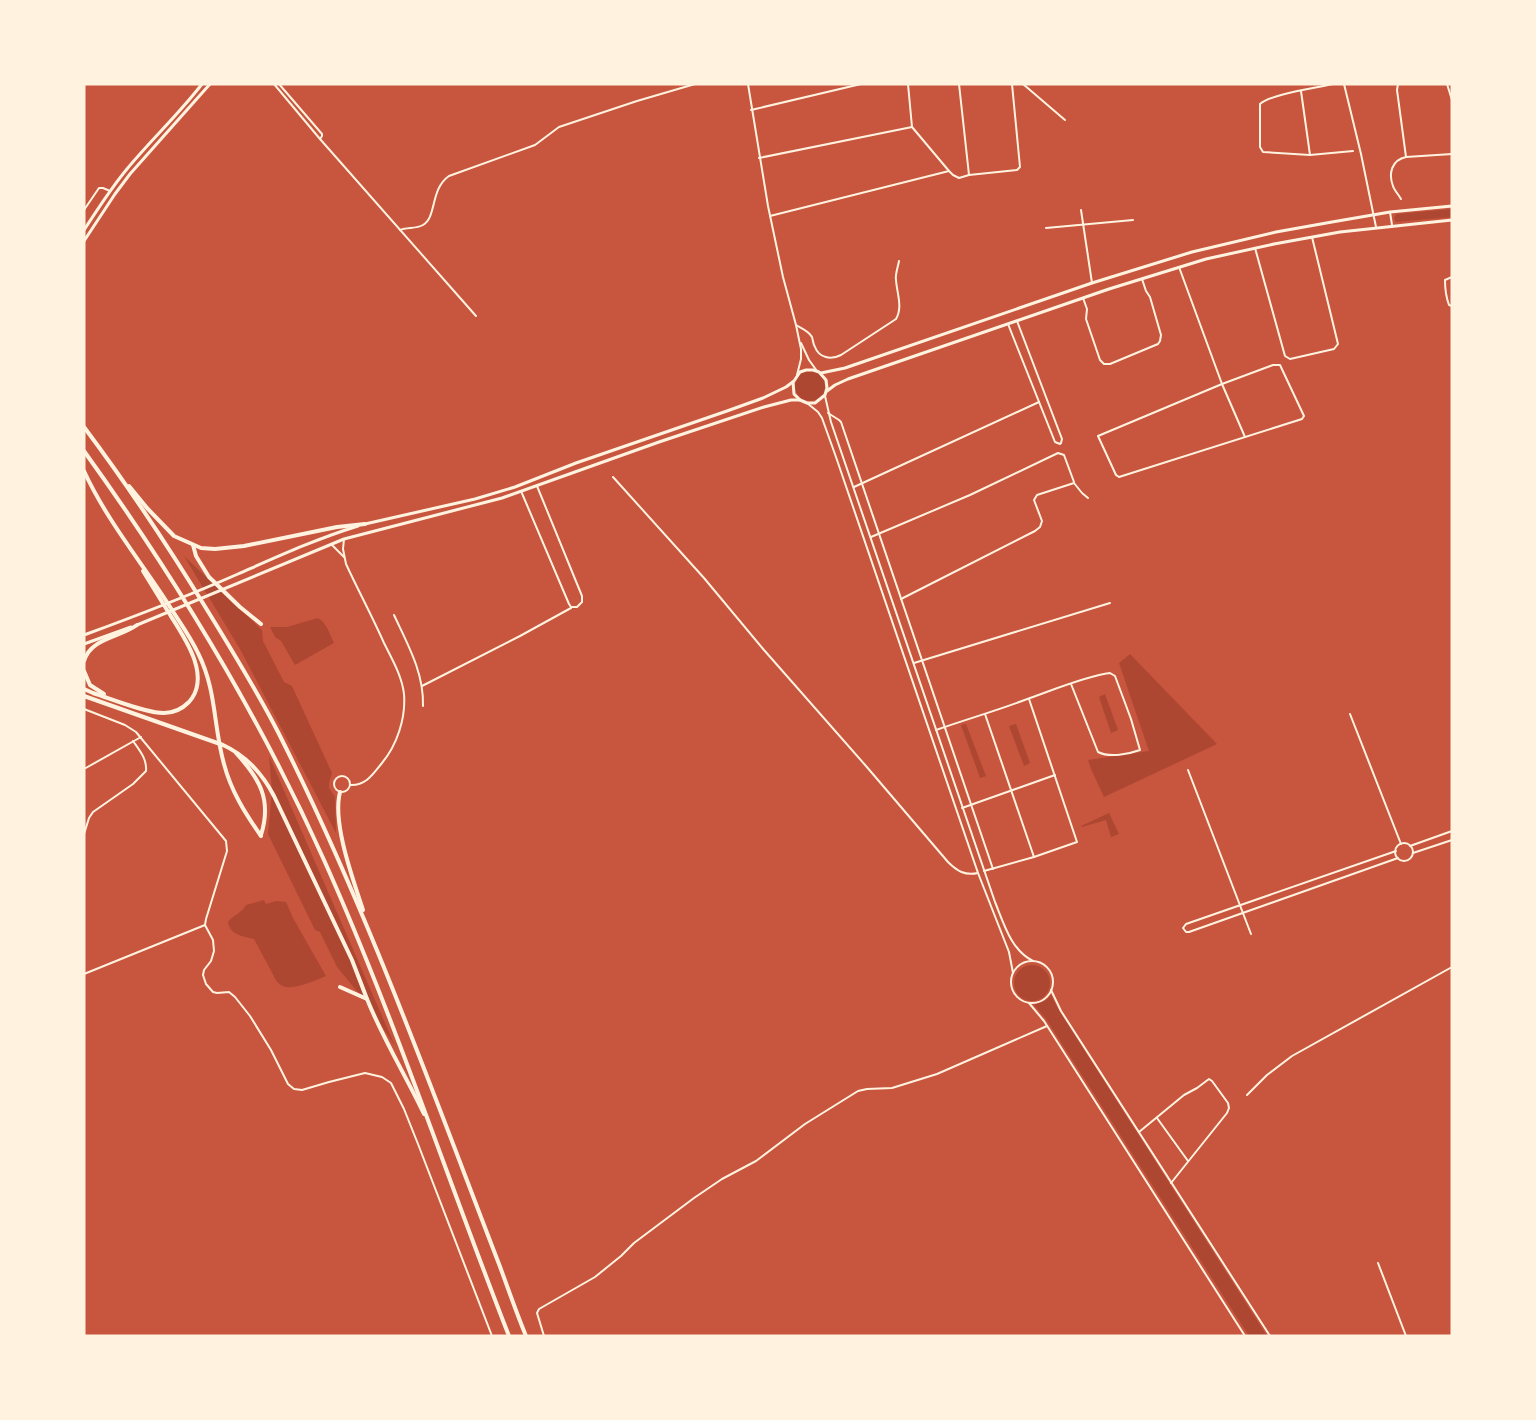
<svg xmlns="http://www.w3.org/2000/svg" width="1536" height="1420" viewBox="0 0 1536 1420" font-family="Ubuntu,sans-serif">
<style>
.green{fill:#ae4732}
.lines{fill:none;stroke-linecap:round;stroke-linejoin:round}
.minor{stroke:#fff3e0;stroke-width:2}
.tertiary{stroke:#fff3e0;stroke-width:2}
.secondary{stroke:#fff3e0;stroke-width:3}
.primary{stroke:#fff3e0;stroke-width:3}
.motorway{stroke:#fff3e0;stroke-width:4}
</style>
<rect width="100%" height="100%" fill="#c8553d"/>
<!-- green -->
<g class="green">
<path d="M1452,209V217L1396,222L1394,219L1395,216L1397,214Z"/>
<circle cx="810" cy="386" r="15"/>
<path d="M184,556L262,630L263,641L284,682L292,686L332,773L329,783V788L335,797L336,833L240,649Z"/>
<path d="M318,618C327,623 330,635 334,643L295,665L281,641L275,637L270,627H287Z"/>
<path d="M1130,654L1217,744L1104,797L1091,769L1088,760L1149,751L1119,663Z"/>
<path d="M1105,694L1118,730L1111,733L1099,697Z"/>
<path d="M966,724L986,776L980,778L961,725Z"/>
<path d="M1016,724L1030,763L1024,766L1009,726Z"/>
<path d="M269,756L395,1046L365,1001L337,967L320,932L315,930L268,834L272,791Z"/>
<path d="M1109,813L1119,834L1111,837L1106,820L1082,827L1081,826Z"/>
<path d="M264,900L266,904L276,901L286,902L293,918L326,976C317,980 295,989 286,987C283,987 280,984 277,982L254,939C242,936 230,935 228,922C233,915 242,913 246,905Z"/>
<circle cx="1032" cy="983" r="18"/>
<path d="M1051,995L1058,1009L1267,1336H1249L1046,1019L1034,1005L1045,1001Z"/>
</g>
<g class="lines">
<!-- minor -->
<g class="minor">
<path d="M274,84L320,139L476,316"/>
<path d="M279,84L322,134V136L320,139"/>
<path d="M908,84L912,127L949,171L953,175L959,178L969,175L1017,170L1020,167L1012,84"/>
<path d="M959,84L969,175"/>
<path d="M1023,84L1065,120"/>
<path d="M1344,84L1361,154L1376,227"/>
<path d="M1398,84L1397,90L1406,157C1392,160 1388,173 1393,186C1394,190 1399,195 1401,199"/>
<path d="M1447,84L1452,100"/>
<path d="M1301,91L1310,155L1263,152L1260,147V104C1271,94 1316,88 1333,84"/>
<path d="M751,110L861,84"/>
<path d="M1310,155L1353,151"/>
<path d="M1406,157L1452,154"/>
<path d="M759,158L912,127"/>
<path d="M84,210L99,188H103L110,191"/>
<path d="M1081,210L1092,283"/>
<path d="M1390,212L1392,225"/>
<path d="M770,216L949,171"/>
<path d="M1046,228L1133,220"/>
<path d="M400,230C407,227 416,229 423,225C437,217 430,189 449,176L535,145L559,127L637,101L695,84"/>
<path d="M1255,248L1285,356L1290,359L1334,349L1338,344L1312,237"/>
<path d="M1179,267L1222,384L1245,437"/>
<path d="M1452,277L1445,280C1445,289 1446,297 1449,305L1452,306"/>
<path d="M1083,298L1087,309L1086,319L1100,360L1104,364H1110L1158,344L1160,341L1161,335L1150,297L1146,291L1142,279"/>
<path d="M1008,324L1055,442L1060,444L1061,443L1062,439L1017,321"/>
<path d="M796,325C801,328 809,331 812,337C813,340 813,344 815,347C819,358 831,360 841,355L896,319C903,307 897,294 896,280C895,274 898,267 899,261"/>
<path d="M1273,365H1280L1304,416L1302,419L1119,477L1116,475L1098,436L1222,384Z"/>
<path d="M828,413L839,420L841,422L993,869"/>
<path d="M613,477L704,578L764,650L866,766L948,862C957,871 965,876 978,873"/>
<path d="M854,487L1039,402"/>
<path d="M521,491L569,604L571,607H577L582,602V596L537,486"/>
<path d="M871,537L970,495L1058,453L1064,455L1074,482"/>
<path d="M344,539L343,549L346,564C358,590 372,616 384,643C392,659 402,676 404,694C406,718 397,745 382,763C373,774 366,786 350,785"/>
<path d="M331,544L344,557"/>
<path d="M901,599L1035,531L1040,527L1042,521L1034,500L1037,495L1074,483L1082,493L1088,498"/>
<path d="M394,615C408,645 424,673 423,706"/>
<path d="M914,663L1110,603"/>
<path d="M422,686L520,636L571,608"/>
<path d="M84,709L125,725L136,732L226,841L227,851L206,919L205,925L213,940L214,951L211,961L204,970L203,975L206,984L213,992L217,993L229,992L235,997L250,1016L271,1050L288,1084L294,1089L302,1090L329,1082L365,1073L382,1077L391,1083L404,1109L418,1144L492,1336"/>
<path d="M985,714L1034,857"/>
<path d="M1350,714L1401,844"/>
<path d="M936,730C967,719 999,710 1030,698C1053,690 1086,676 1110,673L1115,676L1131,719L1140,750C1129,754 1110,758 1098,752L1071,684"/>
<path d="M84,769L141,737"/>
<path d="M1188,770L1251,934"/>
<circle cx="342" cy="784" r="8"/>
<path d="M962,808L1055,775"/>
<path d="M84,834L89,818L93,812L133,784L146,771C147,759 140,751 133,741"/>
<path d="M984,871L1034,857L1077,842L1029,699"/>
<path d="M84,974L205,925"/>
<path d="M1247,1095L1267,1075L1292,1056L1452,967"/>
<path d="M1157,1118L1188,1161"/>
<path d="M1139,1132L1184,1095L1197,1088L1209,1079L1212,1081L1228,1103L1229,1108L1227,1113L1171,1183"/>
<path d="M1378,1263L1406,1336"/>
<path d="M544,1336L537,1313L539,1309L595,1277L621,1256L634,1243L694,1198L722,1179L756,1161L805,1124L858,1091L867,1089L892,1088L937,1074L1047,1026"/>
</g>
<!-- tertiary -->
<g class="tertiary">
<path d="M748,84L768,206L783,277L796,325L801,349V359L797,375"/>
<path d="M801,343L809,360L817,371"/>
<path d="M825,396L831,422L995,902C1004,924 1011,950 1033,961"/>
<path d="M807,403L818,412L822,418L836,457L978,873L1009,952L1013,973"/>
<circle cx="1404" cy="852" r="9"/>
<path d="M1410,846L1452,831"/>
<path d="M1396,851L1186,924L1183,928L1186,932H1189L1398,858"/>
<path d="M1413,853L1452,840"/>
<circle cx="1032" cy="982" r="21"/>
<path d="M1051,990L1061,1011L1270,1336"/>
<path d="M1029,1003L1044,1021L1245,1336"/>
</g>
<!-- secondary -->
<g class="secondary">
<path d="M84,230C98,209 111,188 127,169C151,140 179,114 202,84"/>
<path d="M84,241L115,194L130,174L210,84"/>
</g>
<!-- primary -->
<g class="primary">
<path d="M821,373L845,368L1092,283L1192,252L1276,232L1332,222L1390,212L1452,206"/>
<path d="M793,382L794,394L800,400"/>
<path d="M827,391L835,385L848,379L1109,289L1206,259L1274,244L1340,232L1452,220"/>
<path d="M137,625L344,539L502,498L659,442L764,407L791,400H800L807,403H815L825,395L827,388L826,380L819,372L813,370H806L800,372L794,381L786,387L763,398L727,411L576,463L515,487L475,499L365,524"/>
<path d="M84,635C136,616 188,596 238,574C279,556 316,539 358,526"/>
<path d="M84,644L131,627"/>
</g>
<!-- motorway -->
<g class="motorway">
<path d="M84,427C129,487 170,549 209,613C233,652 257,691 278,732C365,904 430,1085 499,1264C508,1288 516,1312 526,1336"/>
<path d="M84,451C177,580 259,715 324,860C394,1016 447,1178 509,1336"/>
<path d="M84,471C107,521 143,564 172,610C181,624 191,638 198,653C217,691 213,725 224,764C231,791 245,813 261,836"/>
<path d="M129,486L147,508L174,536L201,548L215,549L244,546L337,527L365,524"/>
<path d="M193,545L196,556L209,577L240,607L261,624"/>
<path d="M84,661C91,638 119,638 137,625"/>
<path d="M84,671L90,685L104,694"/>
<path d="M84,689L93,693C112,699 146,713 164,713C173,713 182,709 189,702C213,675 182,634 167,610C159,597 151,584 143,571"/>
<path d="M84,696L223,745C247,756 262,773 274,796L352,960L367,999"/>
<path d="M236,753C260,779 272,800 261,835"/>
<path d="M340,792C332,823 353,879 363,910"/>
<path d="M340,987L367,999C383,1039 406,1076 424,1114"/>
</g>
</g>
<!-- border -->
<rect width="1536" height="1420" fill="none" stroke="#fff3e0" stroke-width="171"/>
</svg>
